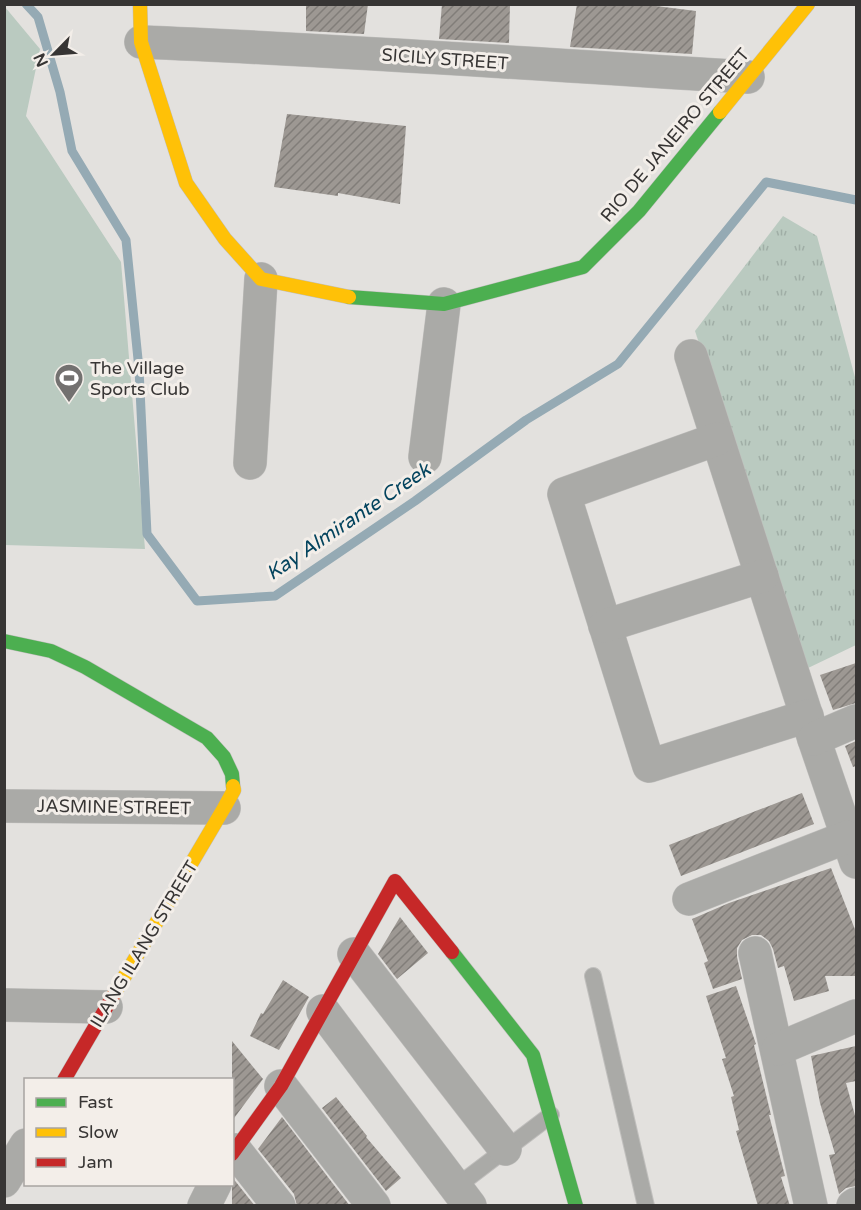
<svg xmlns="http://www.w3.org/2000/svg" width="861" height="1210" viewBox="0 0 861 1210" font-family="'Varela Round',sans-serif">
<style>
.grass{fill:url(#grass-tufts)}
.park{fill:#bacac0}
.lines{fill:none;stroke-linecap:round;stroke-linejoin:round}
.stream{stroke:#95aab4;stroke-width:9}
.building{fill:url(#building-hatch)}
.lane-casing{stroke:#c0bfbd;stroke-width:18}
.street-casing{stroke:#c0bfbd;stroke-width:34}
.fast-casing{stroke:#c0bfbd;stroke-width:15}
.slow-casing{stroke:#c0bfbd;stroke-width:15}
.jam-casing{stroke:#c0bfbd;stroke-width:15}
.lane{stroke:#aaaaa7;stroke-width:16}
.street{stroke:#aaaaa7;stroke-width:33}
.fast{stroke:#4caf50;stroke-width:14}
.slow{stroke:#ffc107;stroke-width:14}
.jam{stroke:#c62828;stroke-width:14}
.labels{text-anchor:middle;stroke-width:6;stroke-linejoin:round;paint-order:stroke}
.street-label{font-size:18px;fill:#373534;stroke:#f3eee9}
.poi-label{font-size:18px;fill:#373534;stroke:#f3eee9;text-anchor:start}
.water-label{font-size:20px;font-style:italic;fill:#04445e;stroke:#f3eee9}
</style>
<defs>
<pattern id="grass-tufts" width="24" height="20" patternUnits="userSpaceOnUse" patternTransform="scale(1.5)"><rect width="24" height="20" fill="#bacac0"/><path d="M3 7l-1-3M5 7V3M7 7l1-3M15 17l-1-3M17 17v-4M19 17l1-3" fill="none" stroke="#a0aea6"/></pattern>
<pattern id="building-hatch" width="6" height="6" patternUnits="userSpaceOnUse" patternTransform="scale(1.5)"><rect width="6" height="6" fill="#9d9893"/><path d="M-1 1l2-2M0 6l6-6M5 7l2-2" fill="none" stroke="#817d79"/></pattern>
</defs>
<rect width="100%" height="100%" fill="#e3e1de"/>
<!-- grass -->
<path class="grass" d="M783,216L817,236L856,381V645L806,669L695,331Z"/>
<!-- park -->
<path class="park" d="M5,7L40,49L26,116L121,262L145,549L5,545Z"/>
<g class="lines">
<!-- stream -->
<path class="stream" d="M26,4L38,17L60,92L72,151L126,240L139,369L147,534L197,601L275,596L415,501L526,420L618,364L766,182L856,200"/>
</g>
<!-- building -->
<g class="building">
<path d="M306,4H368L364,34L306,31Z"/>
<path d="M442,4H510L509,43L439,39Z"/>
<path d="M577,4H640L696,11L692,54L570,47Z"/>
<path d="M287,114L406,126L400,204L338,193V196L274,187Z"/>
<path d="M856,663V703L833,710L820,675Z"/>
<path d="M856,741V766L853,767L845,746Z"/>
<path d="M802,793L814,824L681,876L669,845Z"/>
<path d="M831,868L856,932V976H825L829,991L794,1001L784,966L778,968L773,949L769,941L761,935H752L742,940L737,948V957L742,979L713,989L704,963L708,961L692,919L729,903Z"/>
<path d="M400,917L428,953L397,979L378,954Z"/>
<path d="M283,980L309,997L279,1050L250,1036L261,1013L263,1014Z"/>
<path d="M736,986L756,1044L754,1045L771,1115H769L785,1176L781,1177L790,1206H758L736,1131L739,1130L731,1097L734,1096L722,1059L726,1058L706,996Z"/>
<path d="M232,1041L263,1079L232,1121Z"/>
<path d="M856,1046V1081L846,1083L856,1119V1186L846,1188L839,1194L829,1155L835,1154L820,1103L811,1056Z"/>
<path d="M336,1097L367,1136L366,1137L401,1178L386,1191L322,1108Z"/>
<path d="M282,1117L350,1206H297L294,1194L258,1149Z"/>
<path d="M232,1177L255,1206H232Z"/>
</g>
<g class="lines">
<!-- lane casing -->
<g class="lane-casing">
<g id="lane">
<path d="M593,976L646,1206"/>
<path d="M456,1187L551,1115"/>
</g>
</g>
<!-- street casing -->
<g class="street-casing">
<g id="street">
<path d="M141,42C344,50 546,65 748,77"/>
<path d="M691,356L814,739L856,862"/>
<path d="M717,439L564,494L649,766L807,716"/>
<path d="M425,457L444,304"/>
<path d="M250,463L261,279"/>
<path d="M605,626L762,576"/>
<path d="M814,739L856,721"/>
<path d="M4,806L224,808"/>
<path d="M689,899L847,837"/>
<path d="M755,953L811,1206"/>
<path d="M354,954L505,1149"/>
<path d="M4,1005L106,1007"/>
<path d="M323,1011L470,1206"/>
<path d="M778,1049L856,1016"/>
<path d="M281,1086L374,1206"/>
<path d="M235,1150L279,1206"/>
<path d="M4,1181L26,1145"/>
<path d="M204,1206L215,1184"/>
<path d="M853,1206L856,1204"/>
</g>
</g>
<!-- fast casing -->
<g class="fast-casing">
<g id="fast">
<path d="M349,297L444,304L583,267L639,211L720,112"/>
<path d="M4,641L51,651L85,667L207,738L224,757L232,774L233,786"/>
<path d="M452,952L533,1055L576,1206"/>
</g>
</g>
<!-- slow casing -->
<g class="slow-casing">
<g id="slow">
<path d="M140,4L141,42L186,183L225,239L261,279L349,297"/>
<path d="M720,112L808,4"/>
<path d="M113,996L224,808L234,790L233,786"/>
</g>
</g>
<!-- jam casing -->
<g class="jam-casing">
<g id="jam">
<path d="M64,1080L113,996"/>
<path d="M232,1154L281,1086L395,881L452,952"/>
</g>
</g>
<!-- lane -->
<use href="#lane" class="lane"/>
<!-- street -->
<use href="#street" class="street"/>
<!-- fast -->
<use href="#fast" class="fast"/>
<!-- slow -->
<use href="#slow" class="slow"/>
<!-- jam -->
<use href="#jam" class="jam"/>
</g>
<!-- icons -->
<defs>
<g id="stadium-pin" transform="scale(1.5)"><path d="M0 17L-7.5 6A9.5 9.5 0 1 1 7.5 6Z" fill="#737170" stroke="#f3eee9"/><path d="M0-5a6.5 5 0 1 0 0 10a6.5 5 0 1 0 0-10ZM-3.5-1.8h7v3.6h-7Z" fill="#fff"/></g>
</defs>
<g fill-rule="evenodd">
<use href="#stadium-pin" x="69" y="378"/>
</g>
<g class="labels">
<!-- street labels -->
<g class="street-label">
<text transform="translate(445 59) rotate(4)" y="6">SICILY STREET</text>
<text transform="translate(675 135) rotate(-50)" y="6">RIO DE JANEIRO STREET</text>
<text transform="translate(114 807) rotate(1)" y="6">JASMINE STREET</text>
<text transform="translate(144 944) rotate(-59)" y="6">ILANG ILANG STREET</text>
</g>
<!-- poi labels -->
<g class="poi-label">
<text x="90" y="374">The Village<tspan x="90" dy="21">Sports Club</tspan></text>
</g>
<!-- water labels -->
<g class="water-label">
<text transform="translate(348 521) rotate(-34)" y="7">Kay Almirante Creek</text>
</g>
</g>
<!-- border -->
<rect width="861" height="1210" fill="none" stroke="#373534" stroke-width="12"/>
<!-- legend -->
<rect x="24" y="1078" width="210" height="108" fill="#f3eee9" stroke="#a8a4a1" stroke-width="1.5"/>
<rect x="36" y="1098" width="30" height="9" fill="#4caf50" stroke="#a8a4a1" stroke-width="1.5"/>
<text x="78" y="1108" font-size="18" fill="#373534">Fast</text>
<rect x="36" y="1128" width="30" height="9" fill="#ffc107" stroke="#a8a4a1" stroke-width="1.5"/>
<text x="78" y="1138" font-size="18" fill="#373534">Slow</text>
<rect x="36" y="1158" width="30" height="9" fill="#c62828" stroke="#a8a4a1" stroke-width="1.5"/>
<text x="78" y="1168" font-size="18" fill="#373534">Jam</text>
<!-- north arrow -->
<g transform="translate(54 54) rotate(245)" stroke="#f3eee9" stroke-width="4.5" paint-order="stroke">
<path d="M0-4.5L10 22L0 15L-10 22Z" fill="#373534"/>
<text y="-9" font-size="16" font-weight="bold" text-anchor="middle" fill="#373534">N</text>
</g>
</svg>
